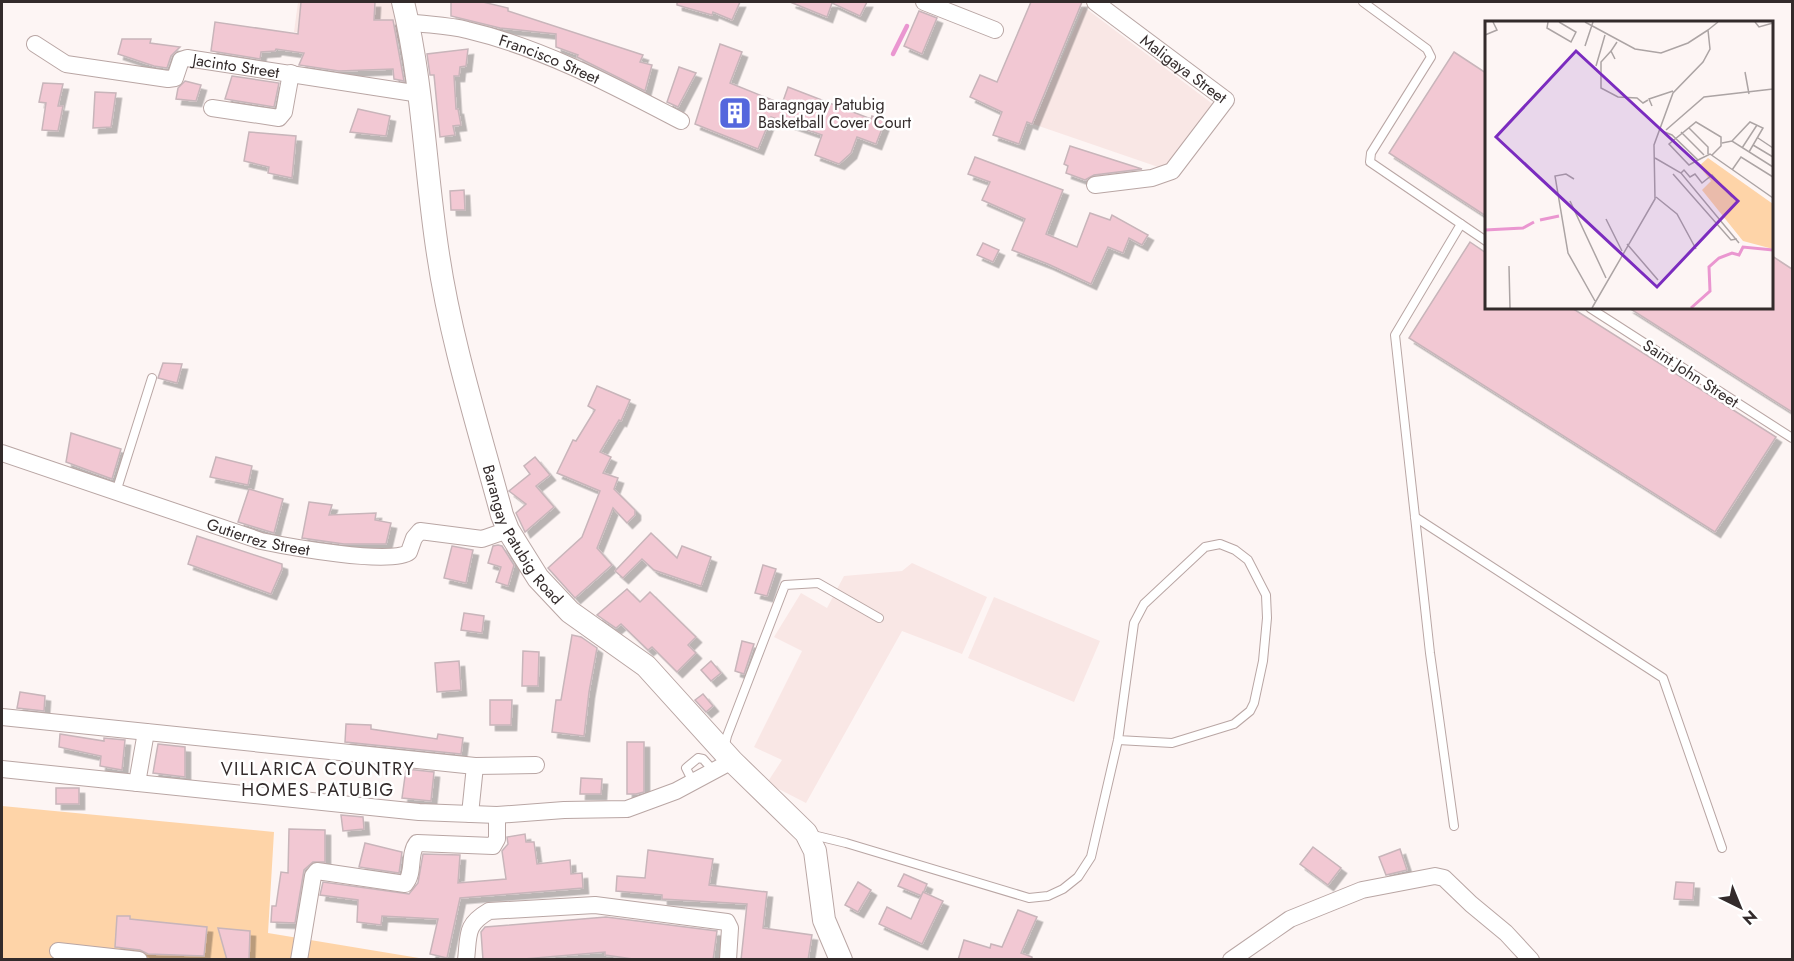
<svg xmlns="http://www.w3.org/2000/svg" width="1794" height="961" viewBox="0 0 1794 961" font-family="Jost,sans-serif">
<style>
.built{fill:#f9e7e5}
.green{fill:#fed4a8}
.lines{fill:none;stroke-linecap:round;stroke-linejoin:round}
.stream{stroke:#ea96d0;stroke-width:4.5}
.building{fill:#f2c8d3;stroke:#c8b5ba;stroke-width:1.5;filter:url(#shadow)}
.service-casing{stroke:#b9a6a4;stroke-width:10}
.minor-casing{stroke:#b9a6a4;stroke-width:18}
.secondary-casing{stroke:#b9a6a4;stroke-width:24}
.service{stroke:#fff;stroke-width:8}
.minor{stroke:#fff;stroke-width:16}
.secondary{stroke:#fff;stroke-width:22}
.labels{text-anchor:middle;stroke-width:5;stroke-linejoin:round;paint-order:stroke}
.street-label{font-size:16px;fill:#332b2b;stroke:#fff}
.poi-label{font-size:16px;fill:#332b2b;stroke:#fff;text-anchor:start}
.neighbourhood-label{font-size:18px;letter-spacing:1.5px;fill:#332b2b;stroke:#fff}
.inset-river{fill:none;stroke:#ea96d0;stroke-width:3}
.inset-road{fill:none;stroke:#aca4a4;stroke-width:1.5}
.view{fill:#7b2cbf;fill-opacity:0.15;stroke:#7b2cbf;stroke-width:3}
.inset-edge{fill:none;stroke:#332b2b;stroke-width:3}
</style>
<defs>
<filter id="shadow"><feDropShadow dx="5.5" dy="5.5" stdDeviation="0" flood-color="#0004"/></filter>
</defs>
<rect width="100%" height="100%" fill="#fdf5f4"/>
<!-- built -->
<g class="built">
<path d="M298,2H397L407,42L294,32Z"/>
<path d="M1084,7L1214,105L1164,169L1033,124Z"/>
<path d="M912,563L987,597L962,654L902,631L806,803L767,783L782,760L754,747L802,651L774,637L801,593L827,608L844,576L902,571Z"/>
<path d="M994,597L1100,641L1074,702L968,658Z"/>
</g>
<!-- green -->
<path class="green" d="M2,806L274,832L268,933L425,959H2Z"/>
<g class="lines">
<!-- stream -->
<path class="stream" d="M893,54L907,26"/>
</g>
<!-- building -->
<g class="building">
<path d="M301,2H375L374,20H393L404,81L394,79L393,69L339,71L299,65L304,53L276,49L275,51L261,52L260,59L211,51L215,22L298,34Z"/>
<path d="M451,2H483L508,8V11L643,55L640,62L652,65L645,91L577,57L578,55L556,47V34L500,28L451,16Z"/>
<path d="M677,2H740L732,20L713,12L712,15L677,5Z"/>
<path d="M790,2H867L860,16L832,3L827,17Z"/>
<path d="M1031,2H1082L1032,124L1027,122L1019,144L993,135L1002,112L970,97L980,75L997,82Z"/>
<path d="M919,11L937,18L922,54L904,46Z"/>
<path d="M122,39H151L150,43L180,47L171,56L167,68L154,66L118,54Z"/>
<path d="M720,44L742,52L730,83L782,104L788,87L871,119L872,116L885,121L876,144L857,137L851,153L839,164L815,155L822,135L771,117L758,149L695,124Z"/>
<path d="M468,49L466,66L460,67L459,76H454L456,109H458L461,125L453,126L455,135L440,137L434,75H430L427,54Z"/>
<path d="M1454,52L1486,73V216L1389,153Z"/>
<path d="M679,67L696,73L678,107L667,102Z"/>
<path d="M232,76L279,83L274,107L225,99Z"/>
<path d="M185,81L201,85L196,101L176,99L178,88Z"/>
<path d="M43,83L63,84L58,106H63L58,131L42,130L46,103L39,102Z"/>
<path d="M95,92L116,93L111,127L93,128Z"/>
<path d="M358,109L390,116L386,136L350,132Z"/>
<path d="M249,132L296,136L292,178L268,173L269,167L244,161Z"/>
<path d="M1070,146L1142,169L1094,175L1085,180L1066,173L1068,166L1064,164Z"/>
<path d="M975,157L1063,190L1046,234L1077,247L1090,213L1110,220L1112,215L1148,235L1142,245L1129,238L1123,253L1108,247L1091,284L1048,264L1012,250L1025,219L982,200L990,182L968,174Z"/>
<path d="M464,190L465,210H451L450,191Z"/>
<path d="M1470,242L1486,253V308H1572L1776,437L1715,532L1409,338Z"/>
<path d="M983,243L999,250L993,262L977,255Z"/>
<path d="M1772,256L1792,269V412L1629,308H1772Z"/>
<path d="M163,363L182,364L177,383L158,378Z"/>
<path d="M597,386L630,400L621,421L619,420L600,452L611,457L603,473L618,478L614,489L635,510V515L627,523L613,508L597,548L612,565L575,598L548,568L582,537L600,491L557,473L573,440L576,441L595,410L588,406Z"/>
<path d="M71,433L121,449L112,479L66,462Z"/>
<path d="M216,457L252,466L248,485L210,477Z"/>
<path d="M535,457L550,475L536,486L554,507L525,532L516,513L526,504L509,491L530,474L524,466Z"/>
<path d="M249,489L283,499L274,533L238,522Z"/>
<path d="M309,502L332,505L329,515L376,513L375,520L391,523L386,544H344L302,538Z"/>
<path d="M651,533L677,558L682,546L711,557L701,586L654,570L642,559L623,578L615,571Z"/>
<path d="M197,536L282,564V569L271,594L188,564Z"/>
<path d="M498,545L502,546L514,565L508,586L496,582L501,567L488,563L493,546Z"/>
<path d="M452,546L473,550L466,583L444,578Z"/>
<path d="M763,565L776,569L767,596L755,593Z"/>
<path d="M627,589L640,602L650,592L696,637L688,645L696,653L677,672L652,647L648,650L621,624L616,628L597,615Z"/>
<path d="M464,613L484,616L482,633L461,630Z"/>
<path d="M572,635L581,637L597,648L589,692L584,736L552,732L556,700H561Z"/>
<path d="M742,641L754,644L744,674L735,671Z"/>
<path d="M523,651L539,652L538,686H522Z"/>
<path d="M459,661L461,690L437,692L435,663Z"/>
<path d="M711,661L721,673L711,681L701,670Z"/>
<path d="M20,692L45,696L44,711L17,708Z"/>
<path d="M703,694L713,706L706,712L695,700Z"/>
<path d="M490,700H512L511,725H490Z"/>
<path d="M346,724L371,725V729L437,739L438,734L463,738L461,754L345,742Z"/>
<path d="M60,734L104,741V738L125,740L122,770L100,766L101,756L59,747Z"/>
<path d="M627,742H644V792L636,794H627Z"/>
<path d="M158,744L185,747V777L153,773Z"/>
<path d="M406,769L434,772L431,801L402,798Z"/>
<path d="M581,778L602,779L601,794H580Z"/>
<rect x="56" y="788" width="23" height="16"/>
<path d="M341,815L363,817L364,829L343,831Z"/>
<path d="M289,829L325,830V862H313L304,870L295,923L271,922L272,906H276L281,872L288,873Z"/>
<path d="M525,834L526,842H534L537,864L570,860L571,874L582,873L583,888L460,898L447,958L430,954L438,919L382,916L381,925L357,922L358,900L320,895L323,882L409,894L418,883L423,854L460,855L458,883L506,879L502,851L508,844L507,837Z"/>
<path d="M365,843L402,852L399,873L359,867Z"/>
<path d="M1313,847L1341,868L1328,885L1300,864Z"/>
<path d="M1400,849L1407,870L1386,875L1379,857Z"/>
<path d="M648,850L713,859L709,885L767,892L763,928L812,935L808,960H741L747,904L662,899V895L616,891L617,876L645,878Z"/>
<path d="M904,874L927,884L922,896L898,886Z"/>
<path d="M858,882L871,890L858,912L845,905Z"/>
<path d="M1676,882L1694,883L1693,900L1674,899Z"/>
<path d="M923,892L943,901L922,944L879,924L887,907L911,919Z"/>
<path d="M1018,910L1037,917L1021,953L1032,957V960H958L964,940L990,948L991,944L1002,947Z"/>
<path d="M117,916H130V919L207,927L204,956L148,954L140,950L115,947Z"/>
<path d="M606,917L717,931L713,960H640L605,955V952L512,960H483L481,932L485,927Z"/>
<path d="M218,928L250,931L249,960H227Z"/>
</g>
<g class="lines">
<!-- service casing -->
<g class="service-casing">
<g id="service">
<path d="M1363,2L1427,49L1431,57L1371,153L1370,162L1486,241"/>
<path d="M1590,308L1792,438"/>
<path d="M116,492L152,378"/>
<path d="M1415,517L1663,678L1722,848"/>
<path d="M724,749L727,736L785,585L818,583L879,618"/>
<path d="M693,782L686,768L698,758L703,759L714,771"/>
<path d="M1454,826L1430,653L1395,335L1461,224"/>
<path d="M809,834L846,843L1029,898L1048,896L1063,889L1078,877L1091,857L1118,740L1134,623L1144,604L1205,547L1220,544L1235,550L1248,560L1266,595L1267,618L1263,661L1254,703L1250,711L1234,724L1172,743L1118,740"/>
</g>
</g>
<!-- minor casing -->
<g class="minor-casing">
<g id="minor">
<path d="M924,2L995,30"/>
<path id="s1" d="M1095,2L1226,100L1172,171L1152,178L1095,185"/>
<path id="s2" d="M408,22C427,25 448,25 467,30C543,48 612,85 681,121"/>
<path id="s3" d="M35,44L66,64L168,79L175,78L181,60L187,58L420,94"/>
<path d="M212,108L279,118L284,112L291,73"/>
<path id="s4" d="M2,453L261,541C285,546 393,566 409,552L414,538L420,531L482,539L508,530"/>
<path d="M2,717L475,766L536,765"/>
<path d="M2,769L419,812L497,815L564,810L627,809L676,791L732,761"/>
<path d="M137,783L146,732"/>
<path d="M470,814L475,766"/>
<path d="M58,951L139,960"/>
<path d="M299,960L313,876L317,871L405,884C415,873 408,854 417,843L493,846L497,839V815"/>
<path d="M466,960C469,934 465,925 489,911L595,905L727,922L730,928L728,960"/>
<path d="M1231,960L1290,919L1362,890L1435,876L1444,878L1471,904L1506,933L1531,960"/>
</g>
</g>
<!-- secondary casing -->
<g class="secondary-casing">
<g id="secondary">
<path id="s5" d="M403,2C423,84 425,170 438,254C451,342 479,429 502,515L508,530L538,578L570,612L646,666L732,761L806,833L815,851L824,920L841,960"/>
</g>
</g>
<!-- service -->
<use href="#service" class="service"/>
<!-- minor -->
<use href="#minor" class="minor"/>
<!-- secondary -->
<use href="#secondary" class="secondary"/>
</g>
<!-- icons -->
<defs>
<g id="building-square" transform="scale(1.725)"><rect x="-9" y="-9" width="18" height="18" rx="4" fill="#5467dd" stroke="#fff"/><path d="M-4-6H4V6H1V3H-1V6H-4ZM-2.5-4.3h1.7v1.8h-1.7ZM.8-4.3h1.7v1.8H.8ZM-2.5-1h1.7V.8h-1.7ZM.8-1h1.7V.8H.8Z" fill="#fff"/></g>
</defs>
<g fill-rule="evenodd">
<use href="#building-square" x="735" y="113"/>
</g>
<g class="labels">
<!-- street labels -->
<g class="street-label">
<text dy="6" stroke="none"><textPath href="#s2" startOffset="147">Francisco Street</textPath></text>
<text dy="6" stroke="none"><textPath href="#s3" startOffset="222">Jacinto Street</textPath></text>
<text dy="6" stroke="none"><textPath href="#s1" startOffset="111">Maligaya Street</textPath></text>
<text transform="translate(1691 373) rotate(33)" y="6">Saint John Street</text>
<text dy="6" stroke="none"><textPath href="#s5" startOffset="550">Barangay Patubig Road</textPath></text>
<text dy="6" stroke="none"><textPath href="#s4" startOffset="270">Gutierrez Street</textPath></text>
</g>
<!-- poi labels -->
<g class="poi-label">
<text x="758" y="110">Baragngay Patubig<tspan x="758" dy="18">Basketball Cover Court</tspan></text>
</g>
<!-- neighbourhood labels -->
<g class="neighbourhood-label">
<text x="318" y="775">VILLARICA COUNTRY<tspan x="318" dy="21">HOMES PATUBIG</tspan></text>
</g>
</g>
<!-- overview -->
<g transform="translate(1485 21)">
<rect width="288" height="288" fill="#fdf5f4"/>
<path d="M223,137L288,183V228L258,220L217,169L226,160L214,145Z" fill="#fed4a8"/>
<path class="inset-river" d="M55,199L74,195M0,209L38,207L49,201M206,287L225,270L224,246L234,237L247,232L254,234L258,226L288,229"/>
<path class="inset-road" d="M63,1L62,7L86,21L91,11L74,1M100,1L150,28L176,32L203,22L223,9M270,1L274,6L288,2M0,14L12,9L8,1M100,25L108,1M126,30L116,41V67L133,76L152,77L158,82L163,79M130,38L126,30L132,21M111,45L120,14M260,51L264,73M167,85L164,78L188,70M204,107L223,126V133M181,109L219,76L288,68M177,110L187,114L213,139L225,133L288,177M196,111L219,134M273,117L288,127M247,120L265,101L278,107L264,131M237,122L247,120L288,146M268,124L288,136M257,127L272,104M170,137L196,152L254,222M213,139L204,144L184,123L211,101L236,116V125L227,134M247,149L256,136L288,156M196,152L199,149L205,156L210,153L217,162L227,154L247,176M188,153L246,219L252,218M89,158L81,153L70,155L83,232L110,280M171,176L192,193L211,228M85,180L121,257M121,198L137,230M142,223L173,259M24,245L25,287M107,287L170,178L169,124L188,72L218,41L225,28L223,9L233,1"/>
<path class="view" d="M91,30L253,180L172,266L11,116Z"/>
<rect width="288" height="288" class="inset-edge"/>
</g>
<!-- border -->
<rect width="1794" height="961" fill="none" stroke="#332b2b" stroke-width="6"/>
<!-- north arrow -->
<g transform="translate(1740 907) rotate(137)" stroke="#ffffff" stroke-width="4.5" paint-order="stroke">
<path d="M0-4.5L10 22L0 15L-10 22Z" fill="#332b2b"/>
<text y="-9" font-size="16" font-weight="bold" text-anchor="middle" fill="#332b2b">N</text>
</g>
</svg>
